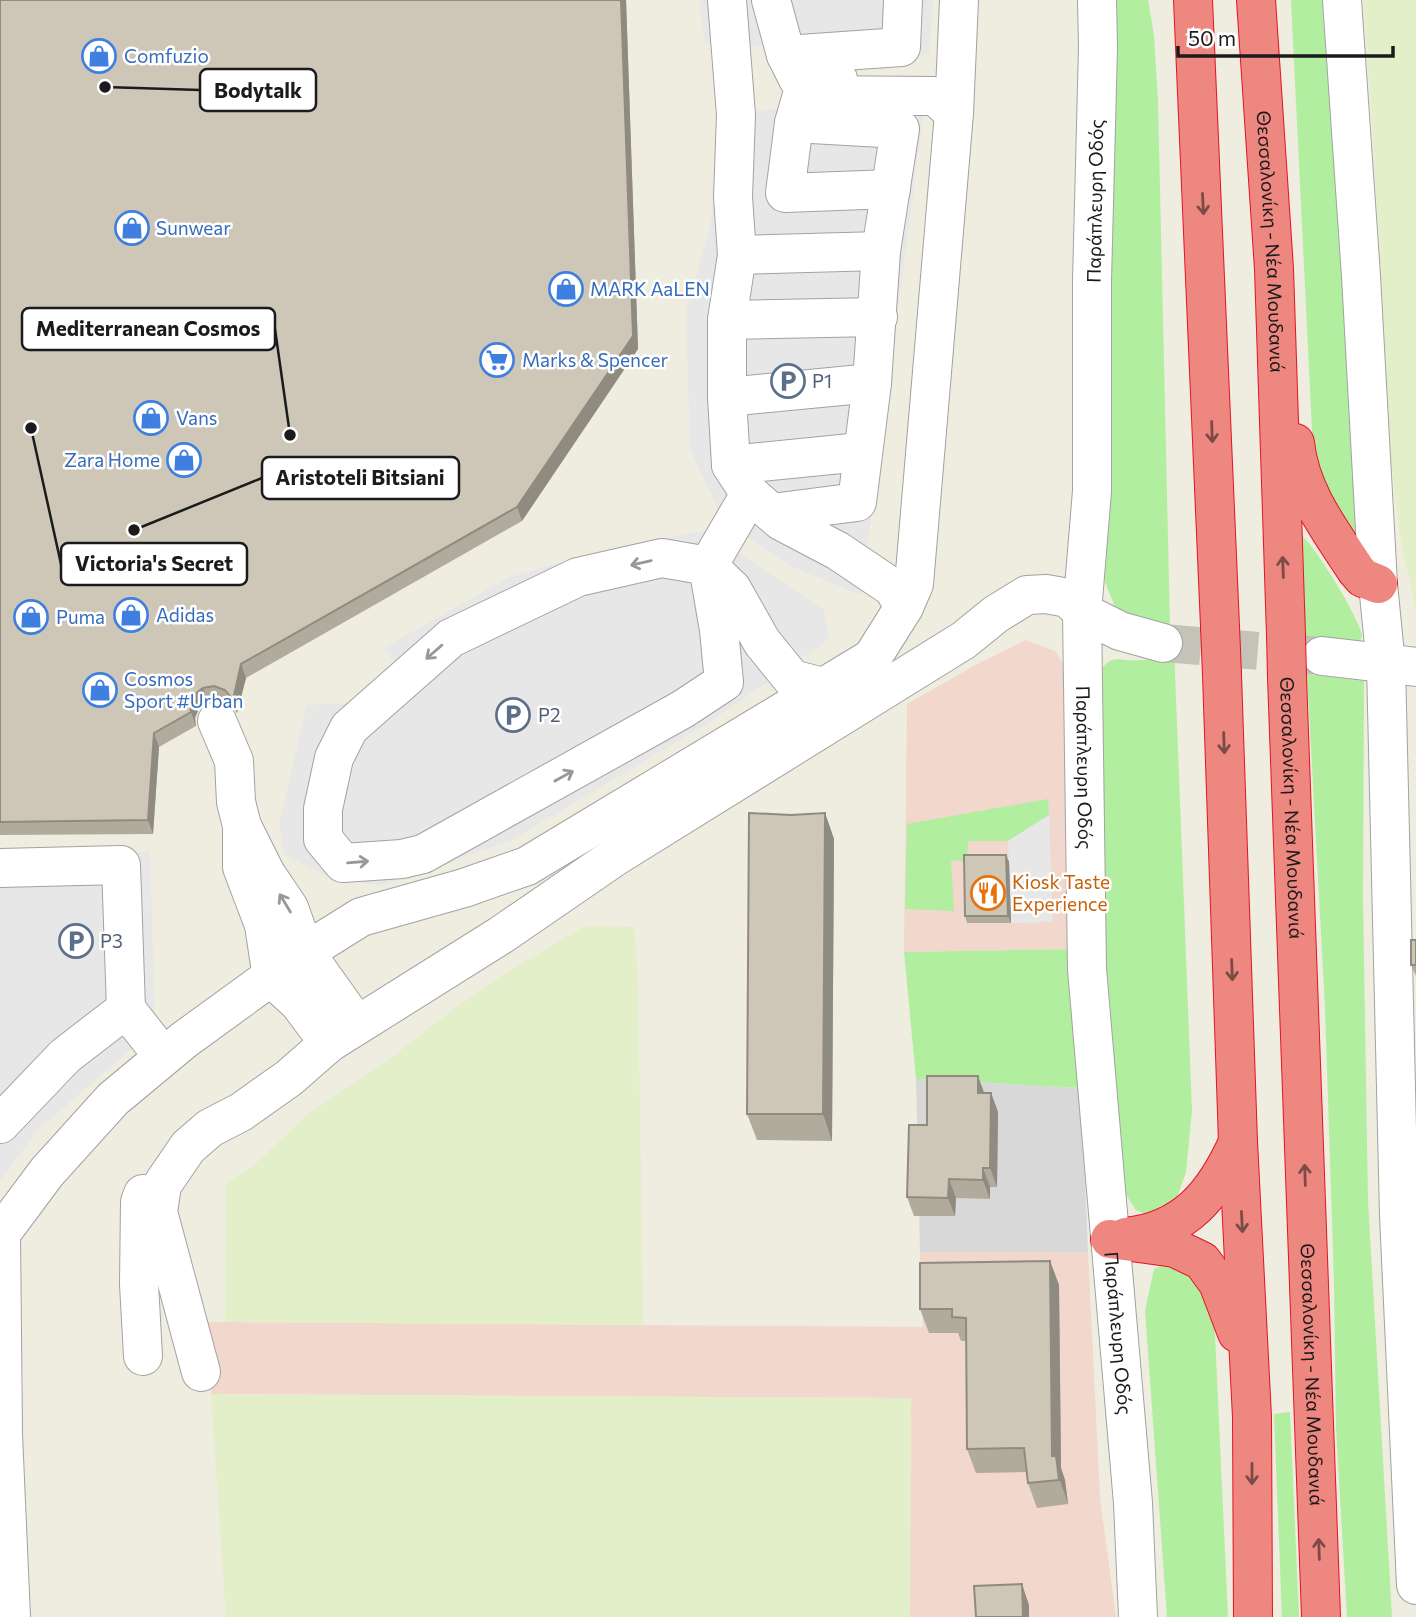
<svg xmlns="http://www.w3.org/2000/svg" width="1416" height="1617" viewBox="0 0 1416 1617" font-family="Commissioner,sans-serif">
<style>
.residential{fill:#d9d8d8}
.commercial{fill:#f1d7cc}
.farmland{fill:#e2efc8}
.grass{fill:#b2ee9f}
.parking{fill:#e7e7e7}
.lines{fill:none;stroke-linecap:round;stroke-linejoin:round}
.minor-tunnel{stroke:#c4c3b8;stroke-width:38;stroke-dasharray:38 19;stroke-linecap:butt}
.minor-casing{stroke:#a2a2a2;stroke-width:40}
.highway-casing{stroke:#e41425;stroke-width:40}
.minor{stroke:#fff;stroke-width:38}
.highway{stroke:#ee877f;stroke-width:38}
.highway-bridge-casing{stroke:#e41425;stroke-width:40;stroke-linecap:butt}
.highway-bridge{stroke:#ee877f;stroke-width:38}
.wall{fill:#b1ab9e}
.shaded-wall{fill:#908b81}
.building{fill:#cec7b8;stroke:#908b81;stroke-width:2}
.oneway{stroke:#7a4c48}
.oneway2{stroke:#989898}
.labels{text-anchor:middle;stroke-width:5;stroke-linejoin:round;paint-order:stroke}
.shop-label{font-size:19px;fill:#366cbe;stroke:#fff;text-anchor:start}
.street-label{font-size:19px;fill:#1b1b1b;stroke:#fff}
.service-label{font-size:19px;fill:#4e5e75;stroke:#fff;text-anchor:start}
.food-label{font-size:19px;fill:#c56008;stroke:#fff;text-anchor:start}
.leader{fill:none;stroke:#1b1b1b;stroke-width:2.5}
.callout-dot{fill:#1b1b1b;stroke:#fff;stroke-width:2.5}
.callout{fill:#fff;stroke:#1b1b1b;stroke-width:2.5}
.callout-label{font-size:21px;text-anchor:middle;font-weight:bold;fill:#1b1b1b}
</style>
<rect width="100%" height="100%" fill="#eeeddf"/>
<!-- residential -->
<path class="residential" d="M916,1079L1081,1088L1088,1252H920Z"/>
<!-- commercial -->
<g class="commercial">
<path d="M1026,640L1055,651L1070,674V949L904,952L907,704L979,663Z"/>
<path d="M920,1252H1088L1100,1498L1116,1617H910L911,1398L211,1394L208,1322L923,1327Z"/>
</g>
<!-- farmland -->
<g class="farmland">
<path d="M1363,0H1416V610L1401,542L1391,460L1372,120Z"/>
<path d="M585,926L634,927L638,984L643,1325L225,1322L226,1183L251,1168L307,1115L395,1055L447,1014L503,975Z"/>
<path d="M211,1394L911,1398L910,1617H226Z"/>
</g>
<!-- grass -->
<g class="grass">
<path d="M1109,0H1148L1154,35L1158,101L1170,626L1134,619L1115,607L1105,582L1112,255Z"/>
<path d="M1291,0H1329L1364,554L1314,471Z"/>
<path d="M1301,535C1316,547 1359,618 1362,636L1359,643L1347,649L1299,647Z"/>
<path d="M1174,647L1192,1111L1186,1172L1174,1206L1156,1219L1136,1210L1124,1192L1105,972L1095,678C1114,649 1115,663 1143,660C1155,659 1164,653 1174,647Z"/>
<path d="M1307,674L1364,681L1363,900L1368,1201L1392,1617H1347L1336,1429L1334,1283L1325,1008Z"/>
<path d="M1048,799L1049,815L1008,841H968L967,862L951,860L954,911L905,909L907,824Z"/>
<path d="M1070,949L1081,1088L916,1079L904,952Z"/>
<path d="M1178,1260L1193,1270L1214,1313L1228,1617H1167L1145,1311L1154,1269Z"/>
<path d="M1290,1412L1299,1617H1282L1274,1414Z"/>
</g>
<!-- parking -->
<g class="parking">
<path d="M699,0H933L929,55L705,44Z"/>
<path d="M925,101L861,595L790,566L723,520L690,449L686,312L710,227L725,112Z"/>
<path d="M705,531L823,608L829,639L707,724L510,841L380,886L327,876L284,855L279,824L307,705L349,703L398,666L384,648L509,577L619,546Z"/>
<path d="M1049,815L1053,922L1011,923L1008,841Z"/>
<path d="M150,852L155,1028L37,1131L0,1181V854Z"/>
</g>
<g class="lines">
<!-- minor-tunnel -->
<path class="minor-tunnel" d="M1163,643L1320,656"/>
<!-- minor casing -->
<g class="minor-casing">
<g id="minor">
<path d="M727,0L736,115L733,197L737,255L727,320V397L731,465L750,494L781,521L838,551L893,588L904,607"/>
<path d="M771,0L786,55"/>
<path id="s1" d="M1097,0L1098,47L1092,281V491L1082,612L1087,969L1133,1503L1138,1617"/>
<path d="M1342,0L1361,276L1378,584L1386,665L1399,1215L1416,1585"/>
<path d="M838,79H798L786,55L901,47L903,0"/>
<path d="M794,123L785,193L891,189"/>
<path d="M737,255L881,251"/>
<path d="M727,320L878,317"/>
<path d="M727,397L872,383"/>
<path d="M731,465L861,452"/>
<path d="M750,494L708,566L719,630L724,682L683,709L423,854L402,859L343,863L323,839V809L334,758L349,728L451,638L578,577L662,558L708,566L732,589L762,642L792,679L823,687"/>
<path d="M772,513L857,502L872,383L881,251L900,129L794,123L802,95L935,96L954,113"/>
<path d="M1322,656L1416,667"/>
<path d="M217,721L234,761L236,802L242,826"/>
<path d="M0,868L121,865L126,1009"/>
<path d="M329,1043L299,1003L272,978L264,925L242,867V826L266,874L289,908L305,952L357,1025"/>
<path d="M0,1124L65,1056L126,1009L163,1056"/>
<path d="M143,1194L140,1202L139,1284L143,1356"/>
<path d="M1,1233L3,1434L11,1617"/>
<path d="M0,1235L47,1172L113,1099L184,1040L305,952L361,917L464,888L527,866L872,658L904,607L914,584L954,113L959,0"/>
<path d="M201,1372L158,1212L162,1185L188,1147L210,1128L241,1112L289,1078L329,1043L501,935L616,856L964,640L996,614L1027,595L1046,594L1068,598L1082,612L1120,631L1163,643"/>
</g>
</g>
<!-- highway casing -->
<g class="highway-casing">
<g id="highway">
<path d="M1193,0L1220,626"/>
<path id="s2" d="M1256,0L1274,269L1286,635"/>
<path d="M1295,443C1300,492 1330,530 1356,570L1363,578L1378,584"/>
<path d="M1222,675L1238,1142L1252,1417L1253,1617"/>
<path id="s3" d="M1287,677L1321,1617"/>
<path d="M1126,1237C1186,1231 1215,1193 1238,1142"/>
<path d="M1110,1239L1175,1248L1202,1261L1218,1283L1237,1333"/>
</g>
</g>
<!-- minor -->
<use href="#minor" class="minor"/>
<!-- highway -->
<use href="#highway" class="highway"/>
<!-- highway-bridge casing -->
<g class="highway-bridge-casing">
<g id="highway-bridge">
<path d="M1220,626L1222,675"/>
<path d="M1286,635L1287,677"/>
</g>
</g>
<!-- highway-bridge -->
<use href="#highway-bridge" class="highway-bridge"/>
</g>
<!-- wall -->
<g class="wall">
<path d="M0,0H626L638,349L522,521L246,678L237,713L230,703L219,699L208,701L199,708L195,718L196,726L159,747L153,834L0,835Z"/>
<path d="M825,813L834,839L832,1141L757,1140L747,1114L791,815Z"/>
<path d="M1006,855L1009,862L1011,923H967L965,916Z"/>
<path d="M1416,940V976L1411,965Z"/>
<path d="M985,1093H991L998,1112L997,1187H990V1199L956,1198L955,1216H914L907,1197L927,1125Z"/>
<path d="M1050,1261L1059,1285L1061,1468L1065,1480L1068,1504L1037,1508L1028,1483L1027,1472L976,1473L967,1449L966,1341H961L958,1333H929L920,1309Z"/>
</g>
<!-- shaded-wall -->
<g class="shaded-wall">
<path d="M621,0H626L638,349L522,521L517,507Z"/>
<path d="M241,664L246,678L237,713L233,700Z"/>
<path d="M203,688L208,701L199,708L195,718L196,726L191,712L190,704L194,695Z"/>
<path d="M154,733L159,747L153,834L148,820Z"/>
<path d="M825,813L834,839L832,1141L823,1114Z"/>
<path d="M1006,855L1009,862L1011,923L1008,916Z"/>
<path d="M978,1076L985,1095L978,1093Z"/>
<path d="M991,1093L998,1112L997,1187L990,1168Z"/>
<path d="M983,1168L990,1187V1199L983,1180Z"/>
<path d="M949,1179L956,1198L955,1216L948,1198Z"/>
<path d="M1050,1261L1059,1285L1061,1468L1065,1480L1068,1504L1052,1456Z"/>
<path d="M1022,1584L1029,1605V1617H1023Z"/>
</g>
<!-- building -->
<g class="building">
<path d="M0,0H621L633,336L517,507L241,664L233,700L225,690L214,686L203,688L194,695L190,704L191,712L154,733L148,820L0,822Z"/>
<path d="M749,813L791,815L825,813L823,1114H747Z"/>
<path d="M964,855H1006L1008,916H965Z"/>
<rect x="1411" y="940" width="5" height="25"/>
<path d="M927,1076H978V1093H991L990,1168H983V1180L949,1179L948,1198L907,1197L909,1125H927Z"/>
<path d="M1050,1261L1052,1456H1056L1059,1480L1028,1483L1024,1448L967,1449L966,1318L952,1317V1309H920V1263Z"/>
<path d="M1022,1584L1023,1617H976L974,1586Z"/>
</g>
<!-- one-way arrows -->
<defs><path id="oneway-shaft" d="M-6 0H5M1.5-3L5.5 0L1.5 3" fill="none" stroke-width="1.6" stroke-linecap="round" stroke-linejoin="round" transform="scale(1.75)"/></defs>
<g class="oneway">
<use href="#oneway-shaft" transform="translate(1203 204) rotate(87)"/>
<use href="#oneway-shaft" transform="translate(1212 432) rotate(88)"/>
<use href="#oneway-shaft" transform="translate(1283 567) rotate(-92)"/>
<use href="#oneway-shaft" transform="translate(1224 743) rotate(88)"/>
<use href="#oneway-shaft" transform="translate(1232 970) rotate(88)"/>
<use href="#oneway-shaft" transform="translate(1305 1175) rotate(-92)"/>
<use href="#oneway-shaft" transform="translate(1242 1222) rotate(87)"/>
<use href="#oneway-shaft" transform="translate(1252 1474) rotate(90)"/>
<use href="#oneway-shaft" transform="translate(1319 1549) rotate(-92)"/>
</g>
<g class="oneway2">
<use href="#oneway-shaft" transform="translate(641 563) rotate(167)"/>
<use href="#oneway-shaft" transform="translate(434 652) rotate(139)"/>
<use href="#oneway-shaft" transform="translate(564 776) rotate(-29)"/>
<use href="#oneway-shaft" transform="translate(358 862) rotate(-5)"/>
<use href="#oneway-shaft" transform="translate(285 903) rotate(-121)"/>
</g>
<!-- icons -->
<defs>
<g id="shop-ring" transform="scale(1.75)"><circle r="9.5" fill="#fff" stroke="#3f7fe0" stroke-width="1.5"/><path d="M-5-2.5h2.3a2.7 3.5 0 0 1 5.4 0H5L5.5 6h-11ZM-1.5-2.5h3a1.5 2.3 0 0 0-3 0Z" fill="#3f7fe0"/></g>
<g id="supermarket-ring" transform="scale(1.75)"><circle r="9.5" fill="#fff" stroke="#3f7fe0" stroke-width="1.5"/><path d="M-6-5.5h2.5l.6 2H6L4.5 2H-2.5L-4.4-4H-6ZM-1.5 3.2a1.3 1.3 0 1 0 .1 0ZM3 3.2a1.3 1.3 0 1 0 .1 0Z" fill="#3f7fe0"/></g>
<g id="parking-ring" transform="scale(1.75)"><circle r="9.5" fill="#fff" stroke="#5c6f8a" stroke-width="1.5"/><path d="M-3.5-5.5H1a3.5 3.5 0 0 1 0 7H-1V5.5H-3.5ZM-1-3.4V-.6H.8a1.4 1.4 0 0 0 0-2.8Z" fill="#5c6f8a"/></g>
<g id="restaurant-ring" transform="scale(1.75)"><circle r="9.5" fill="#fff" stroke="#e8710a" stroke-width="1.5"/><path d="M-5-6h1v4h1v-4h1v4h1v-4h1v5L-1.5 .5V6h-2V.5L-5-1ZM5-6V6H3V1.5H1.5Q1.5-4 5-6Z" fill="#e8710a"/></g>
</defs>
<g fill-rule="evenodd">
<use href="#shop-ring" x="99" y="56"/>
<use href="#shop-ring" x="132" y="228"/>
<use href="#shop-ring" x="566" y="289"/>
<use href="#supermarket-ring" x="497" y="360"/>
<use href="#parking-ring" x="788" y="381"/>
<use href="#shop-ring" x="151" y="418"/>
<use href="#shop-ring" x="184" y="460"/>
<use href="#shop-ring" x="131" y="615"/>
<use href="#shop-ring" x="31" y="617"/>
<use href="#shop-ring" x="100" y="690"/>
<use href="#parking-ring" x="513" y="715"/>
<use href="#restaurant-ring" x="988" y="893"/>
<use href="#parking-ring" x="76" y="941"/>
</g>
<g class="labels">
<!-- shop labels -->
<g class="shop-label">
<text x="124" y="63">Comfuzio</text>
<text x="156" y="235">Sunwear</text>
<text x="590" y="296">MARK AaLEN</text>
<text x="522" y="367">Marks &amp; Spencer</text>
<text x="176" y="425">Vans</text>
<text x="160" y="467" text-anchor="end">Zara Home</text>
<text x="156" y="622">Adidas</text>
<text x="56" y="624">Puma</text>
<text x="124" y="686">Cosmos<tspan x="124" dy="22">Sport #Urban</tspan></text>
</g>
<!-- street labels -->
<g class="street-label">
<text transform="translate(1095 201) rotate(-89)" y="7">Παράπλευρη Οδός</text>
<text dy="7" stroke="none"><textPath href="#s2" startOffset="242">Θεσσαλονίκη - Νέα Μουδανιά</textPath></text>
<text dy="7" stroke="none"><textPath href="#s1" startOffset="768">Παράπλευρη Οδός</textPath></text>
<text dy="7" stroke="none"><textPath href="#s3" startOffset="131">Θεσσαλονίκη - Νέα Μουδανιά</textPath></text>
<text dy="7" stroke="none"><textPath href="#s1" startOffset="1335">Παράπλευρη Οδός</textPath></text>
<text dy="7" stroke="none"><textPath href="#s3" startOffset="698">Θεσσαλονίκη - Νέα Μουδανιά</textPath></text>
</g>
<!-- service labels -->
<g class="service-label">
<text x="812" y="388">P1</text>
<text x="538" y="722">P2</text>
<text x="100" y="948">P3</text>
</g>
<!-- food labels -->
<g class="food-label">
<text x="1012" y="889">Kiosk Taste<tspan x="1012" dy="22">Experience</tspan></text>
</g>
</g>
<!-- callouts -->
<path class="leader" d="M105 87L200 90M290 435L275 329M134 530L262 478M31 428L61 564"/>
<g class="callout-dot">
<circle cx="105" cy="87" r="7"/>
<circle cx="290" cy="435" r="7"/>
<circle cx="134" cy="530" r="7"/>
<circle cx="31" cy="428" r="7"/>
</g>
<g class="callout">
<rect x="200" y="69" width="116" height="42" rx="7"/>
<rect x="22" y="308" width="253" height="42" rx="7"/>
<rect x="262" y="457" width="197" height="42" rx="7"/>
<rect x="61" y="543" width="186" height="42" rx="7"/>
</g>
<g class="callout-label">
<text x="258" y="98">Bodytalk</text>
<text x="148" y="336">Mediterranean Cosmos</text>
<text x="360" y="485">Aristoteli Bitsiani</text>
<text x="154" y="571">Victoria's Secret</text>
</g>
<!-- scale -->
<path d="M1178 46v10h215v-10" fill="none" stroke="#1b1b1b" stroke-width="3.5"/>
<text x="1188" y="46" font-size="21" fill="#1b1b1b" stroke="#ffffff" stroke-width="5" paint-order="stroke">50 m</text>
</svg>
